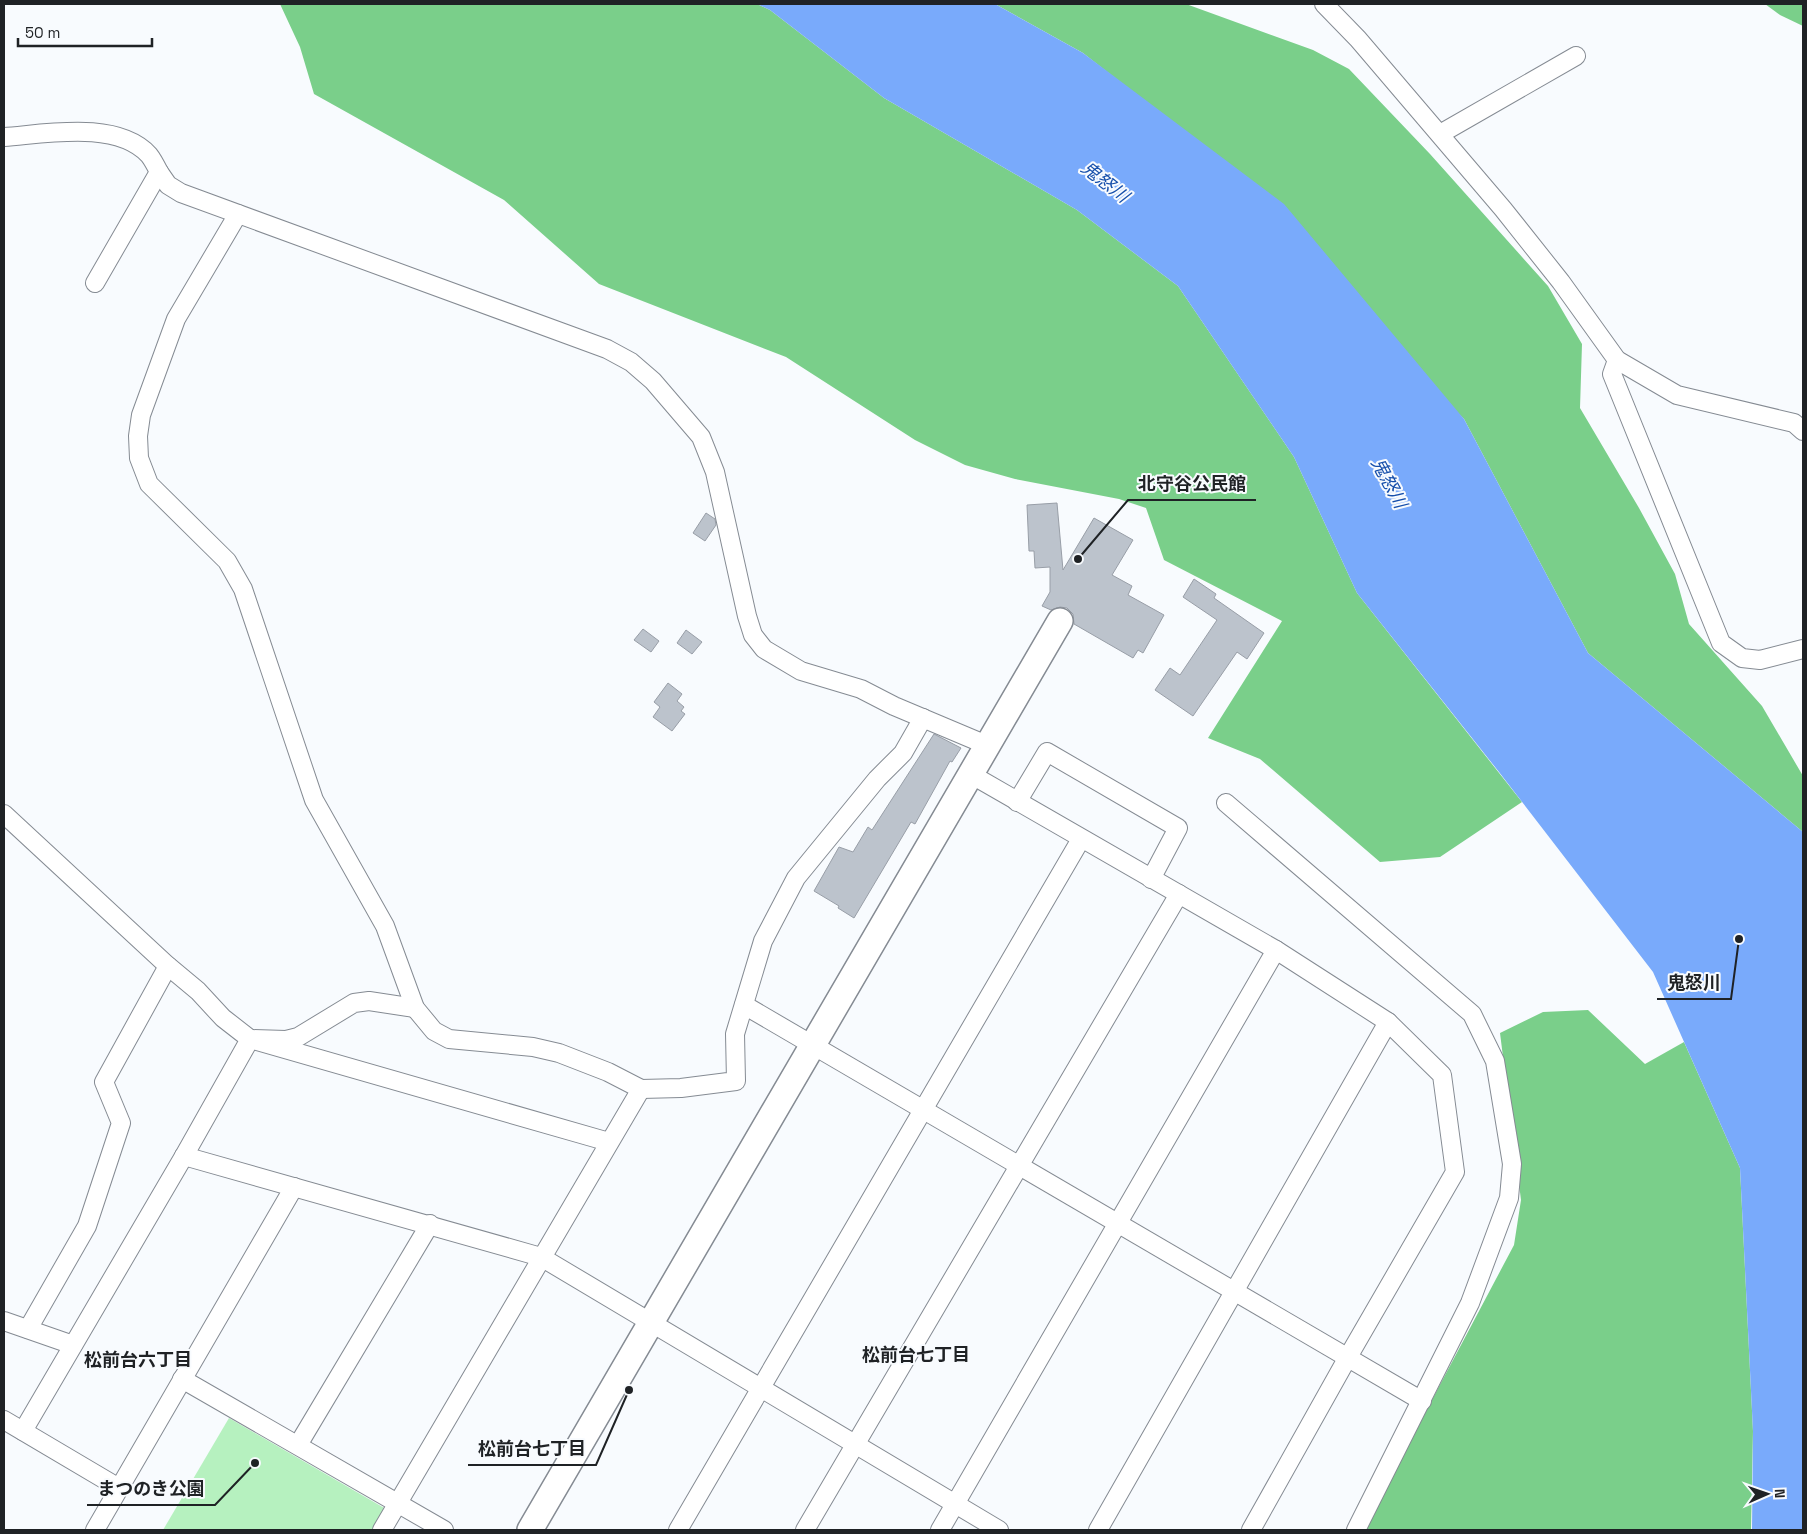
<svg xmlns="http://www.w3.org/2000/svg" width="1807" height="1534" viewBox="0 0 1807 1534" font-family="'Space Grotesk','Noto Sans JP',sans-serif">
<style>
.green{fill:#b6f1bf}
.forest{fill:#7acf8a}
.water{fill:#79aafb}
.building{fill:#bcc3cc;stroke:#989ea7}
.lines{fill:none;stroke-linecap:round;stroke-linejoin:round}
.street-casing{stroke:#858b93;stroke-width:20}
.secondary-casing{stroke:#858b93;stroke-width:28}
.street{stroke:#fff;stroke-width:18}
.secondary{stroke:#fff;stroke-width:25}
.labels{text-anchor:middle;stroke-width:4;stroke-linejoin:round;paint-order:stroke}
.water-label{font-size:18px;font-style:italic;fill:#164fab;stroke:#f8fbfe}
.neighbourhood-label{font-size:18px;font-weight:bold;fill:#1f2225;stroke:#f8fbfe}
.leader{fill:none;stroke:#1f2225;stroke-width:2}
.callout-dot{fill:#1f2225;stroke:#f8fbfe;stroke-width:2}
.callout-label{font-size:18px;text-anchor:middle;font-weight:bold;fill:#1f2225;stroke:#f8fbfe;stroke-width:4;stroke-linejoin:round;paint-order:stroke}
</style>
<rect width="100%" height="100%" fill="#f8fbfe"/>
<!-- green -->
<path class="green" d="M229,1418L386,1509L374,1530H163Z"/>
<!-- forest -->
<g class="forest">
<path d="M280,4H757L770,10L884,98L1077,210L1178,286L1294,457L1357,593L1522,802L1440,857L1380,862L1260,759L1208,738L1282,621L1164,560L1146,508L1119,499L1015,479L965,465L915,440L786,357L599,284L504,200L314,94L300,47Z"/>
<path d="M995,4H1186L1313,50L1349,69L1430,154L1548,286L1582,344L1580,408L1639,508L1675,574L1689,624L1762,706L1803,776V832L1588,653L1464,419L1148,104L1083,53Z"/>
<path d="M1765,4H1803V26L1780,15Z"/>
<path d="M1588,1010L1645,1064L1684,1042L1740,1168L1753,1431L1751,1530H1363L1514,1245L1521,1200L1500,1033L1543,1012Z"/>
</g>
<!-- water -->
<path class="water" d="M757,4H995L1083,53L1284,204L1464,419L1588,653L1803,832V1530H1752L1753,1431L1740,1168L1653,972L1499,772L1357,593L1294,457L1178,286L1077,210L884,98L770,10Z"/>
<!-- building -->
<g class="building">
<path d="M1057,503L1063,570L1094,518L1133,540L1112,575L1132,586L1128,595L1164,615L1143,653L1138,650L1133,658L1074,624L1073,614L1067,608L1060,607L1051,610L1042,606L1050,592V567L1035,568L1034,551H1029L1027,505Z"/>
<path d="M706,513L715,519L716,525L705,541L693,533Z"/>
<path d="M1194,579L1216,594L1214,598L1264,633L1247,659L1237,652L1193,716L1155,690L1170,668L1180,675L1217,620L1183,597Z"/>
<path d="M643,629L659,641L651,652L634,640Z"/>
<path d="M686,630L702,642L692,654L677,643Z"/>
<path d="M668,683L682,694L677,701L684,707L681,711L685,714L672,731L653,717L660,707L654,702Z"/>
<path d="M934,734L961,748L952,762L950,761L915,824L911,822L854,918L838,908L839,906L814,891L839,847L853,852L868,827L872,830Z"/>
</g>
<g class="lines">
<!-- street casing -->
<g class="street-casing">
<g id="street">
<path d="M1324,4L1358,39L1503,209L1561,282L1617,360L1677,395L1794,423L1803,431"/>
<path d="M1440,134L1576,56"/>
<path d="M4,137C46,134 117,120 149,155C153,160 156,166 159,172L95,283"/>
<path d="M159,172L168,185L181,193L607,349L631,362L653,381L701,437L715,472L747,616L753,635L764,649L801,671L861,689L894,706L989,746"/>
<path d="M238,214L176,319L141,415L138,436L139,458L149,484L227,561L243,589L314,800L385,926L415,1008L434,1031L449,1039L533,1047L559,1053L608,1072L641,1089L681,1088L736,1081L735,1034L763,941L796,878L877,779L903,753L923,718"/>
<path d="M1617,360L1612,374L1721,643L1742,658L1760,660L1803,649"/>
<path d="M972,775L1276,950L1388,1022L1442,1075L1455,1172L1348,1357L1251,1530"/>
<path d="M1017,802L1047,752L1178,828L1151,879"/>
<path d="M1226,803L1472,1014L1495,1061L1512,1164L1509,1198L1470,1303L1356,1530"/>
<path d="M4,814L168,966L198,991L223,1018L250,1039L609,1142"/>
<path d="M744,1005L1422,1401"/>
<path d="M184,1156L541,1257L999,1530"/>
<path d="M4,1321L73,1345"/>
<path d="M28,1329L87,1226L121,1123L104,1082L168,966"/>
<path d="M182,1379L444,1530"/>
<path d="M4,1420L119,1488"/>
<path d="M23,1431L184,1156L250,1039L286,1040L298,1037L354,1003L369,1001L415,1008"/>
<path d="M298,1445L430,1224"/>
<path d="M95,1530L294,1187"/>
<path d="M382,1530L641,1089"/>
<path d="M678,1530L1081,839"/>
<path d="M805,1530L1179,894"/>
<path d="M940,1530L1276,950"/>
<path d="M1098,1530L1388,1022"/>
</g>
</g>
<!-- secondary casing -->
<g class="secondary-casing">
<path id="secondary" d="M530,1530L1060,621"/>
</g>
<!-- street -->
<use href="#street" class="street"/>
<!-- secondary -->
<use href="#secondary" class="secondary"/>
</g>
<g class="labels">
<!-- water labels -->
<g class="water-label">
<text transform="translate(1105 182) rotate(38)" y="6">鬼怒川</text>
<text transform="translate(1389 483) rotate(62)" y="6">鬼怒川</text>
</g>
<!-- neighbourhood labels -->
<g class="neighbourhood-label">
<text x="916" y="1361">松前台七丁目</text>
<text x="138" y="1366">松前台六丁目</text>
</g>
</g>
<!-- callouts -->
<path class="leader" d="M1078 559L1128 500H1256M1739 939L1731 999H1657M629 1390L596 1465H468M255 1463L215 1505H87"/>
<g class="callout-dot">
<circle cx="1078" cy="559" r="5"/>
<circle cx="1739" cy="939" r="5"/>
<circle cx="629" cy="1390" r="5"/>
<circle cx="255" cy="1463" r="5"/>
</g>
<g class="callout-label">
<text x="1192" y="490">北守谷公民館</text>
<text x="1694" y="989">鬼怒川</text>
<text x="532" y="1455">松前台七丁目</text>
<text x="151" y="1495">まつのき公園</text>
</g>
<!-- border -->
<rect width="1807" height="1534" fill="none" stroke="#1f2225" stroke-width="10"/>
<!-- north arrow -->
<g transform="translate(1767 1494) rotate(88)" stroke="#f8fbfe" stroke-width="4" paint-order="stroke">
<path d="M0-4L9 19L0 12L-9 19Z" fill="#1f2225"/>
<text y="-8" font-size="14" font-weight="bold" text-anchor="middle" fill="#1f2225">N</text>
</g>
<!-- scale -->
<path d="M18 38v8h134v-8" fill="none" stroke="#1f2225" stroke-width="2.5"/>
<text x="25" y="38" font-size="15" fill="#1f2225" stroke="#f8fbfe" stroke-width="4" paint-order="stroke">50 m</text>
</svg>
